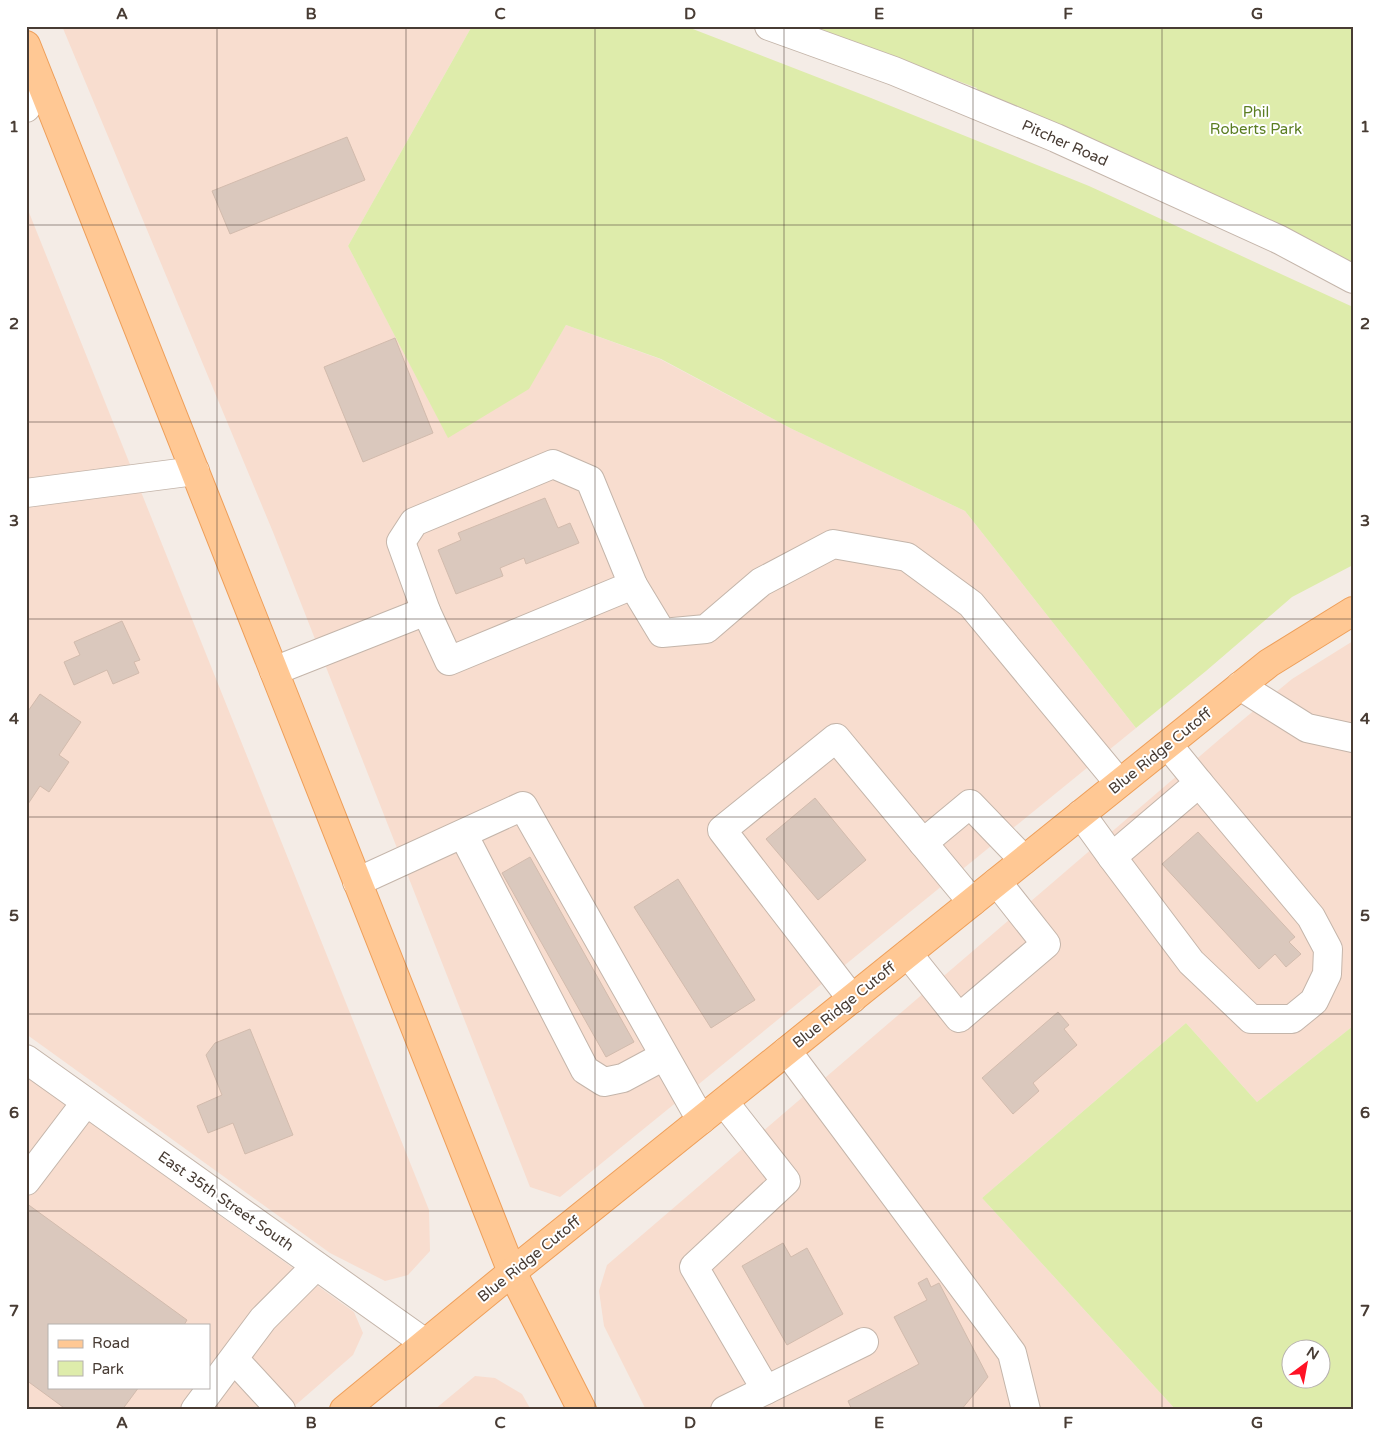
<svg xmlns="http://www.w3.org/2000/svg" width="1379" height="1436" viewBox="0 0 1379 1436" font-family="'Varela Round',sans-serif">
<style>
.commercial{fill:#f8ddcf;fill-rule:evenodd}
.green{fill:#deecab;fill-rule:evenodd}
.building{fill:#dac8bd;stroke:#d2bbad}
.lines{fill:none;stroke-linecap:round;stroke-linejoin:round}
.minor-casing{stroke:#c4b5aa;stroke-width:30}
.major-casing{stroke:#ee9f5a;stroke-width:30}
.minor{stroke:#fff;stroke-width:28}
.major{stroke:#ffc894;stroke-width:28}
.grid{fill:none;stroke:#483c34;stroke-width:1;stroke-opacity:0.55}
.labels{text-anchor:middle;stroke-width:4;stroke-linejoin:round;paint-order:stroke}
.park-label{font-size:15px;fill:#5b7e22;stroke:#fff}
.street-label{font-size:15px;fill:#483c34;stroke:#fff}
.neatline{fill:none;stroke:#483c34;stroke-width:2}
.grid-label{font-size:16px;text-anchor:middle;font-weight:bold;fill:#483c34}
</style>
<rect width="100%" height="100%" fill="#f4ece6"/>
<!-- commercial -->
<g class="commercial">
<path d="M62,26H472L348,246L448,437L528,389L566,325L660,359L792,429L965,511L1136,728L560,1197L530,1187L273,532Z"/>
<path d="M26,205L429,1210L430,1251L408,1275L385,1281L330,1253L26,1034Z"/>
<path d="M1353,641V1026L1257,1102L1186,1023L982,1198L1176,1410H646L604,1326L599,1291L607,1265L1221,738L1292,679Z"/>
<path d="M26,1076L354,1312L363,1333L353,1355L290,1410H26ZM49,1325H209V1387H49Z"/>
<path d="M475,1376L495,1378L522,1394L531,1410H434Z"/>
</g>
<!-- green -->
<g class="green">
<path d="M472,26H685L871,98L1089,186L1353,307V565L1292,597L1206,671L1136,728L965,511L792,429L661,359L566,325L529,389L448,438L348,246Z"/>
<path d="M809,26H1353V265L967,102L977,88Z"/>
<path d="M1186,1023L1257,1102L1353,1026L1352,1410H1176L982,1198ZM1322,1348V1378H1292V1348Z"/>
</g>
<!-- building -->
<g class="building">
<path d="M347,137L365,180L230,234L212,191Z"/>
<path d="M395,338L433,433L363,462L324,367Z"/>
<path d="M545,498L558,528L570,523L579,543L526,564L524,558L500,568L503,576L456,594L438,550L461,540L458,533Z"/>
<path d="M122,621L140,660L134,662L139,673L113,684L107,670L74,685L64,662L80,655L74,642Z"/>
<path d="M40,694L81,722L59,755L69,762L49,792L40,786L26,807V714Z"/>
<path d="M815,798L866,860L818,900L766,839Z"/>
<path d="M1198,832L1295,937L1289,942L1301,954L1286,967L1275,954L1259,969L1162,864Z"/>
<path d="M530,857L634,1042L606,1057L502,873Z"/>
<path d="M678,879L755,1000L711,1028L634,907Z"/>
<path d="M1058,1012L1069,1025L1064,1029L1077,1045L1033,1083L1039,1091L1013,1114L982,1078Z"/>
<path d="M250,1029L293,1135L245,1154L233,1123L208,1133L197,1106L222,1095L206,1055L215,1043Z"/>
<path d="M26,1203L187,1320L184,1325H49V1387H139L122,1410H67L26,1380Z"/>
<path d="M783,1243L791,1257L807,1248L843,1314L787,1345L742,1266Z"/>
<path d="M927,1278L931,1287L939,1283L988,1377L961,1410H852L848,1401L919,1364L894,1317L927,1300L918,1283Z"/>
</g>
<g class="lines">
<!-- minor casing -->
<g class="minor-casing">
<g id="minor">
<path d="M769,26L894,71L1056,138L1280,240L1353,279"/>
<path d="M26,108L42,86"/>
<path d="M553,464L590,480L633,585L449,661L426,611L401,542L414,522Z"/>
<path d="M26,493L195,471"/>
<path d="M633,585L662,633L706,629L761,582L833,544L907,557L971,604L1119,783"/>
<path d="M274,671L426,611"/>
<path d="M1240,686L1307,728L1353,738"/>
<path d="M1081,814L1112,857L1199,783L1168,745"/>
<path d="M463,834L585,1070L604,1082L623,1078L664,1056"/>
<path d="M923,843L970,804L1024,860"/>
<path d="M1112,857L1191,962L1251,1019H1292L1314,1001L1327,974L1328,949L1311,917L1199,783"/>
<path d="M357,882L523,806L701,1120"/>
<path d="M908,954L959,1018L1046,944L997,882"/>
<path d="M852,999L722,830L836,738L972,902"/>
<path d="M787,1051L1012,1353L1026,1410"/>
<path d="M26,1059L425,1343"/>
<path d="M724,1102L786,1181L694,1267L766,1390"/>
<path d="M26,1181L86,1102"/>
<path d="M234,1359L281,1410"/>
<path d="M195,1410L263,1319L316,1266"/>
<path d="M725,1410L864,1342"/>
</g>
</g>
<!-- major casing -->
<g class="major-casing">
<g id="major">
<path d="M26,45L512,1272L582,1410"/>
<path d="M344,1410L512,1272L1269,663L1353,611"/>
</g>
</g>
<!-- minor -->
<use href="#minor" class="minor"/>
<!-- major -->
<use href="#major" class="major"/>
</g>
<!-- grid -->
<path class="grid" d="M217,26V1410M406,26V1410M595,26V1410M784,26V1410M973,26V1410M1162,26V1410M26,225H1353M26,422H1353M26,619H1353M26,817H1353M26,1014H1353M26,1211H1353"/>
<g class="labels">
<!-- park labels -->
<g class="park-label">
<text x="1256" y="117">Phil<tspan x="1256" dy="17">Roberts Park</tspan></text>
</g>
<!-- street labels -->
<g class="street-label">
<text transform="translate(1065 143) rotate(24)" y="5">Pitcher Road</text>
<text transform="translate(1160 751) rotate(-39)" y="5">Blue Ridge Cutoff</text>
<text transform="translate(844 1005) rotate(-39)" y="5">Blue Ridge Cutoff</text>
<text transform="translate(226 1201) rotate(35)" y="5">East 35th Street South</text>
<text transform="translate(529 1259) rotate(-39)" y="5">Blue Ridge Cutoff</text>
</g>
</g>
<!-- border -->
<rect width="1379" height="1436" fill="none" stroke="#ffffff" stroke-width="55"/>
<!-- legend -->
<rect x="48" y="1324" width="162" height="65" fill="#ffffff" stroke="#b6b1ae"/>
<rect x="58" y="1340" width="25" height="8" fill="#ffc894" stroke="#b6b1ae"/>
<text x="92" y="1348" font-size="15" fill="#483c34">Road</text>
<rect x="58" y="1361" width="25" height="15" fill="#deecab" stroke="#b6b1ae"/>
<text x="92" y="1374" font-size="15" fill="#483c34">Park</text>
<!-- north arrow -->
<g transform="translate(1306 1364) rotate(32)"><circle r="24" fill="#ffffff" stroke="#b6b1ae"/>
<path d="M0-4L9 19L0 12L-9 19Z" fill="#ff1225"/>
<text y="-8" font-size="14" font-weight="bold" text-anchor="middle" fill="#483c34">N</text>
</g>
<rect x="28" y="28" width="1324" height="1380" class="neatline"/>
<g class="grid-label">
<text x="122" y="19">A</text>
<text x="311" y="19">B</text>
<text x="500" y="19">C</text>
<text x="690" y="19">D</text>
<text x="879" y="19">E</text>
<text x="1068" y="19">F</text>
<text x="1257" y="19">G</text>
<text x="14" y="132">1</text>
<text x="1365" y="132">1</text>
<text x="14" y="329">2</text>
<text x="1365" y="329">2</text>
<text x="14" y="526">3</text>
<text x="1365" y="526">3</text>
<text x="14" y="724">4</text>
<text x="1365" y="724">4</text>
<text x="14" y="921">5</text>
<text x="1365" y="921">5</text>
<text x="14" y="1118">6</text>
<text x="1365" y="1118">6</text>
<text x="14" y="1316">7</text>
<text x="1365" y="1316">7</text>
<text x="122" y="1428">A</text>
<text x="311" y="1428">B</text>
<text x="500" y="1428">C</text>
<text x="690" y="1428">D</text>
<text x="879" y="1428">E</text>
<text x="1068" y="1428">F</text>
<text x="1257" y="1428">G</text>
</g>
</svg>
